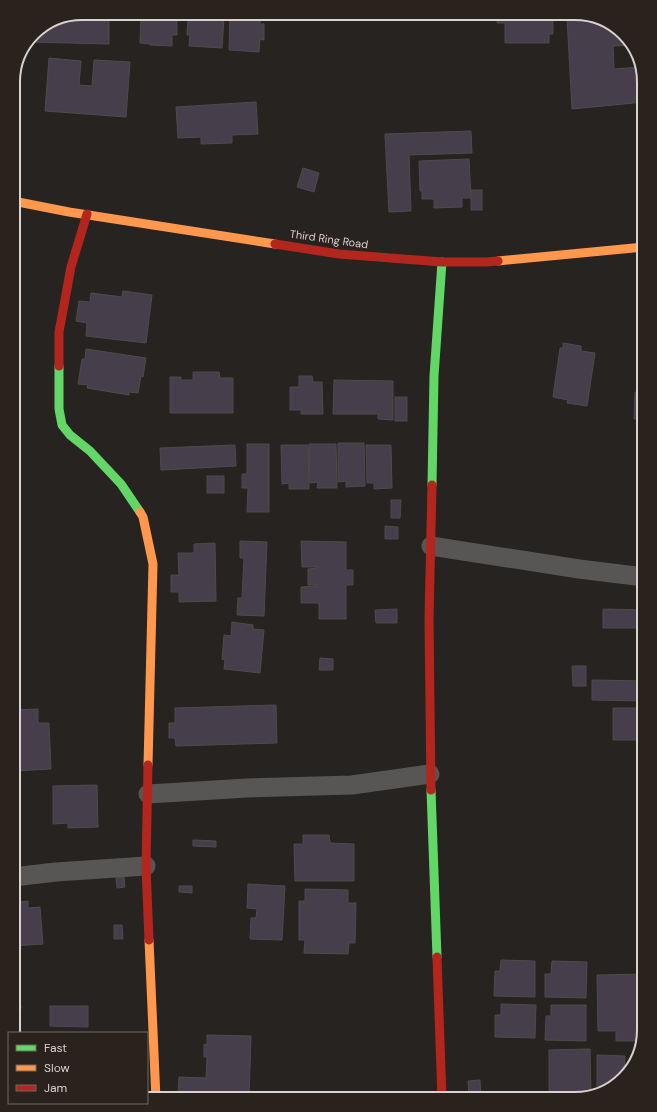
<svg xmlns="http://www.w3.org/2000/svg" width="657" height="1112" viewBox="0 0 657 1112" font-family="'DM Sans',sans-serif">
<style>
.building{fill:#463f4b;stroke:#4d4b4b}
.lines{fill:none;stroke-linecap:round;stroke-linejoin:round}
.street{stroke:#585655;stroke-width:19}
.fast{stroke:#63d668;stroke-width:9}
.slow{stroke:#ff974d;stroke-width:9}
.jam{stroke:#b3261e;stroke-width:9}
.labels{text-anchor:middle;stroke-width:4;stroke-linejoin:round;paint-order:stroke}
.street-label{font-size:11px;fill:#d8d3cf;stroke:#2a231d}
.rim{fill:none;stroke:#d8d3cf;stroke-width:2}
</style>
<rect width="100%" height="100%" fill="#272320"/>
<!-- building -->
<g class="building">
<path d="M553,13V34H549V43H505V23H497V14Z"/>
<path d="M586,15L614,25L632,45L613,46L614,69L641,67L644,82V102L572,109L567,17Z"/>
<path d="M230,16H261L260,24H264V40L260,39L259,52L229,50Z"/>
<path d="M141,17H173L177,18V35H172V46L150,45V44L140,43Z"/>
<path d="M188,17H224L222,48L189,46L190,35H187Z"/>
<path d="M56,18H109V44L29,42L33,33Z"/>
<path d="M49,58L81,61L79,85L92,86L94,60L130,62L126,117L45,111Z"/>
<path d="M256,102L258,134L232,135V143L201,144V137L178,138L176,107Z"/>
<path d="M471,131L472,153L409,155L411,211L389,212L385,134Z"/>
<path d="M469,159L471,198H462V207L434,208V199H422V191H420L419,161Z"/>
<path d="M303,168L319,173L314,192L297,187Z"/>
<rect x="471" y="190" width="11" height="20"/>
<path d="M123,291L152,295L146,343L86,336L87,323L76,321L79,301L90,302L91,293L122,297Z"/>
<path d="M563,343L581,346V351L595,353L587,406L567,403L568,400L553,397L560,348H563Z"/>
<path d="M86,349L146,358L143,377L141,376L138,393L129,392V395L87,388L88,385L78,384L82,359H85Z"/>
<path d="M193,372H219L220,378H233V413H170V377H181V380H193Z"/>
<path d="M299,376H312L313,382H322L323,414H301V410H290V387H299Z"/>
<path d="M334,380L393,381V420L378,419V414H333Z"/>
<path d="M643,387H644V437H640L641,419H634L635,392L643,393Z"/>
<rect x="395" y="397" width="12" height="24"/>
<path d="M338,443H364L365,486L346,487V481L338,482Z"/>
<path d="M247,444H269V512H247L248,488H242V474H247Z"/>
<path d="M309,444H336L337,488H317L318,482L310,483Z"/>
<path d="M235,445L236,466L161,470L160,448Z"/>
<path d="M281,445H308L309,489H289V483L282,484Z"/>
<path d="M366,445H391L392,488L374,489V483H367Z"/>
<rect x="207" y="476" width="17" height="17"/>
<path d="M391,500H401L400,518H391Z"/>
<path d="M385,526L398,527V539H385Z"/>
<path d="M240,541L267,542L264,616L237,615L238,598H242L244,558H240Z"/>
<path d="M301,541L346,542V570H353V585H346V619H319V603H301V587L317,586V585H308V569L317,568V567H302Z"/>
<path d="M215,543L216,601L179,602V592H171V575H179L178,553H194V544Z"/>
<path d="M397,609V623H376L375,610Z"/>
<path d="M603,609L644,610V628H603Z"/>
<path d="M232,622L253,625V629L264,630L260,673L224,669L225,660L222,659L224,635L231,636Z"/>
<path d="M320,658L333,659V670H319Z"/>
<path d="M572,666H586V686H573Z"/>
<path d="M592,680L644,681V701L592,700Z"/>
<path d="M276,705L277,743L176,746L175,738H169V723H175V708Z"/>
<path d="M613,708H644V729H641V740H613Z"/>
<path d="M38,709V723H49L51,769L13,771V710Z"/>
<path d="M97,785L98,827L68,828V823L53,824V786Z"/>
<path d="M13,833H14L15,842H13Z"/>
<path d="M303,835H329L330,843L354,844V881H295L294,844H303Z"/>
<path d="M193,840L216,841V847L193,846Z"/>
<path d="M124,877L125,887L117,888L116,878Z"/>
<path d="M248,884L285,886L282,940L250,939L251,918H256L257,909L247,908Z"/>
<path d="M179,886H192V893L179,892Z"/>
<path d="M305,889L348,890V903H356L355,943H349L348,954L304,953L305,940H299V901H305Z"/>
<path d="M28,901V908L40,907L43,944L13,946V903Z"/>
<path d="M114,925H122L123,939H114Z"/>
<path d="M501,960L535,961V997L494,996L495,971H500Z"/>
<path d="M552,961L587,962L586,998L545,997V974H551Z"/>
<path d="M644,974V1031L642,1036H638V1041H616V1031H598L597,975Z"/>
<path d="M501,1004L536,1005L535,1038L495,1037V1015H501Z"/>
<path d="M13,1005L21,1006L20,1016H13Z"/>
<path d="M551,1005H586V1041L545,1040L546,1016H551Z"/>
<path d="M50,1006H88V1027L50,1026Z"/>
<rect x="13" y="1018" width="7" height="9"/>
<path d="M207,1035L251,1036L249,1097L178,1095L179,1077L206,1078L207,1057H204V1044L207,1045Z"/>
<path d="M590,1049L591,1095L575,1099H549V1050Z"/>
<path d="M597,1055L625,1056L624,1075L605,1092L597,1094Z"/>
<path d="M480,1080L481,1099H463V1095H469L468,1081Z"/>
</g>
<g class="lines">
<!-- street -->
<g class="street">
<path d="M431,546L579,569L644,577"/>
<path d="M148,794L247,788L352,785L430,774"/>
<path d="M13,877L56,872L146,866"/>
</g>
<!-- fast -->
<g class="fast">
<path d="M59,366V409L62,425L70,435L90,451L121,484L140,512"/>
<path d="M432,485L434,376L442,262"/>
<path d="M431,790L437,957"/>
</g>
<!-- slow -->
<g class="slow">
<path d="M13,201L69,212L275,244"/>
<path d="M498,261L644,247"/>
<path d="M140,512L143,517L153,564L148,765"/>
<path d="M149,940L156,1099"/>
</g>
<!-- jam -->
<g class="jam">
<path d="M275,244L339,254L442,262H486L498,261"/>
<path d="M59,366V332L71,267L87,214"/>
<path d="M148,765L146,866L149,940"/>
<path d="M431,790L429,620L432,485"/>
<path d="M437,957L442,1099"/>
</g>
</g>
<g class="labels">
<!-- street labels -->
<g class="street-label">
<text transform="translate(329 239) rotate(8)" y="4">Third Ring Road</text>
</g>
</g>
<!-- crop -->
<path d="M0 0H657V1112H0ZM82 20H575A62 62 0 0 1 637 82V1030A62 62 0 0 1 575 1092H82A62 62 0 0 1 20 1030V82A62 62 0 0 1 82 20Z" fill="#2a231d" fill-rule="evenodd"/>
<path class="rim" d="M82 20H575A62 62 0 0 1 637 82V1030A62 62 0 0 1 575 1092H82A62 62 0 0 1 20 1030V82A62 62 0 0 1 82 20Z"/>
<!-- legend -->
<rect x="8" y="1032" width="140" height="72" fill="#2a231d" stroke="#706964"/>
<rect x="16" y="1045" width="20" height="6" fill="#63d668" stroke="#706964"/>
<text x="44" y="1052" font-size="12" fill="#d8d3cf">Fast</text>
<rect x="16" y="1065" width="20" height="6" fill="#ff974d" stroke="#706964"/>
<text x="44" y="1072" font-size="12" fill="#d8d3cf">Slow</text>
<rect x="16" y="1085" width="20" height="6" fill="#b3261e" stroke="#706964"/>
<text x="44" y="1092" font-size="12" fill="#d8d3cf">Jam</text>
</svg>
